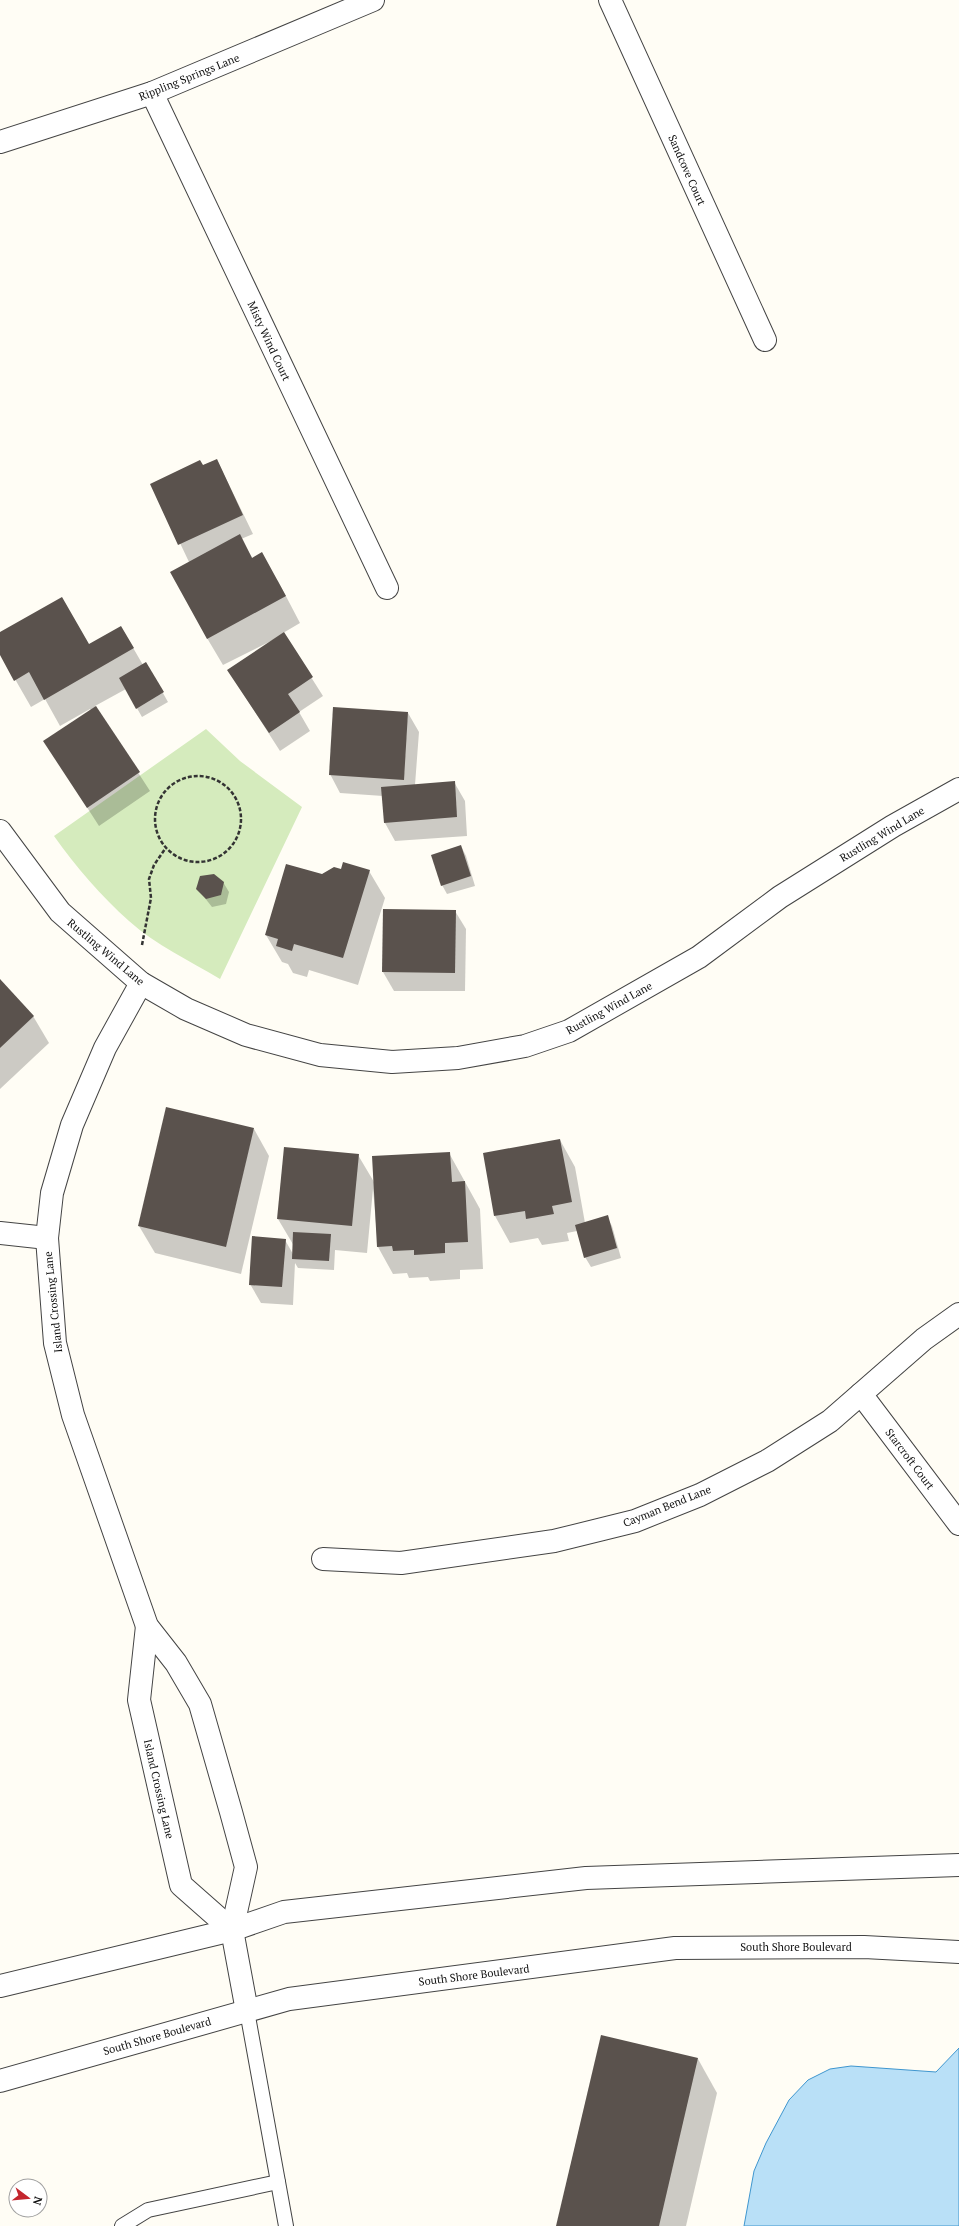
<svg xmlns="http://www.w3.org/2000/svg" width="959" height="2226" viewBox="0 0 959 2226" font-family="'PT Serif',serif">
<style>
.green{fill:#d5ebbd}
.water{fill:#b9e0f7;stroke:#3f96cf}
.shadow{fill:#0003}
.building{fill:#5a524d}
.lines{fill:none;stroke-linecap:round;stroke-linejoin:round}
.service-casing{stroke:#444;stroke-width:16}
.minor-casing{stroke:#444;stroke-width:24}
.tertiary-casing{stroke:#444;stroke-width:24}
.path{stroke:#333;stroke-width:2.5;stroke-dasharray:4 2;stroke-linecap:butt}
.service{stroke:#fff;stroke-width:14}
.minor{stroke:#fff;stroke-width:22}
.tertiary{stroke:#fff;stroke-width:22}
.labels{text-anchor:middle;stroke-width:4;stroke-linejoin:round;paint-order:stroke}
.street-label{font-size:11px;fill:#111;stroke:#fff}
</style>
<rect width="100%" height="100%" fill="#fffdf5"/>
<!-- green -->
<path class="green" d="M206,729L240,761L302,807L220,979C190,961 156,945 129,921C102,897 75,866 54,836Z"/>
<!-- water -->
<path class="water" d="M959,2048V2226H744L754,2171L766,2143L789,2100L808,2080L830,2069L851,2066L936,2072Z"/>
<!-- shadow -->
<g class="shadow">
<path d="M217,460L253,534L241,539L253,559L278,581L300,623L283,633L323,696L299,712L310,731L280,751L228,670L275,639L223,665L207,638L189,562L152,484Z"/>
<path d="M121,627L143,665L146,663L168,702L142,717L126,689L95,706L150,791L99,826L45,742L91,710L90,709L60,726L45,699L31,707L0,653V633L89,646Z"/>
<path d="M408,713L419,732L415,785L454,782L465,801L467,836L395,841L385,823L383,796L340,793L330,774Z"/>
<path d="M461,846L466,856L475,886L447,894L442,885Z"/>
<path d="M342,870L369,871L385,898L358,985L309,970L307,977L293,973L288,964L282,962L266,935L322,875Z"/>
<path d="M223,882L229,892L226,904L212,907L197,888Z"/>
<path d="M455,911L466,929L465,991H394L383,972Z"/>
<path d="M0,981L33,1016L49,1043L0,1089Z"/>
<path d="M254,1129L269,1156L241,1274L155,1253L139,1226Z"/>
<path d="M560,1140L575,1167L585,1223L607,1217L612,1226L621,1258L591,1267L585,1257L577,1231L567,1233L569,1241L542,1245L538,1238L510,1243L495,1216Z"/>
<path d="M285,1148L358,1155L374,1182L449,1153L480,1209L483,1269L460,1270V1279L430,1281L428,1277L409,1278L407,1273L393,1274L378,1247L373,1189L367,1253L335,1250L334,1270L298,1268L295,1263L293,1305L261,1303L250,1284L285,1240L293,1254L294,1246L278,1219Z"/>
<path d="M698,2059L717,2093L686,2226H557Z"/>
</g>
<!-- building -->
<g class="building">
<path d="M217,459L243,515L178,545L150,484L200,460L203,465Z"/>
<path d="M240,534L252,558L262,552L286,596L207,639L170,572Z"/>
<path d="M62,597L89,644L121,626L134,648L44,700L29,672L14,681L0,655V632Z"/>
<path d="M284,632L313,677L288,694L300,712L269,733L227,670Z"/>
<path d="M146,662L164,692L136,709L119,678Z"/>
<path d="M96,706L140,772L87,808L43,741Z"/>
<path d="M333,707L408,712L404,780L329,775Z"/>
<path d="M455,781L457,817L384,823L381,787Z"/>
<path d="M461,845L471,876L441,886L431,855Z"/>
<path d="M343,862L370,870L343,958L294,944L292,951L276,946L278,939L265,935L286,864L322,874L334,867L341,869Z"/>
<path d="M214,874L224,882L221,895L206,899L196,889L200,876Z"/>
<path d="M383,909L456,910L455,973L382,972Z"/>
<path d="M0,979L34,1016L0,1048Z"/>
<path d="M166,1107L254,1128L226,1247L138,1226Z"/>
<path d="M560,1139L572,1202L552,1206L554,1214L526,1219L525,1211L494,1216L483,1153Z"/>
<path d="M284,1147L359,1154L352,1226L277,1219Z"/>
<path d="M450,1152L452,1182L465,1181L468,1242L445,1243V1253L414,1255V1250L393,1251L392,1246L377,1247L372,1156Z"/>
<path d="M608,1215L617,1248L584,1258L575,1225Z"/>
<path d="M293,1232L331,1234L329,1261L292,1259Z"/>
<path d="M252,1236L286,1239L282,1287L249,1285Z"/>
<path d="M601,2035L698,2058L659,2226H556Z"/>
</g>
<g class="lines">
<!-- service casing -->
<g class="service-casing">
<g id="service">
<path d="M247,2011L286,2226"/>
<path d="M122,2226L148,2210L278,2182"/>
</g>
</g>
<!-- minor casing -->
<g class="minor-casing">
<g id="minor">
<path d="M610,0L765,340"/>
<path d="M152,93L387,588"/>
<path d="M0,142L152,93L373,0"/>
<path d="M0,831L60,912L141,983L186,1009L246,1035L320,1055L392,1062L458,1058L525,1046L569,1031L699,957L780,897L893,826L959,789"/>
<path d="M141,983L105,1048L72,1125L52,1193L47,1238L55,1343L73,1415L147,1626L176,1663L200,1704L231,1812L246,1867L232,1930L247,2011"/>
<path d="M0,1233L47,1238"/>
<path d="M861,1394L959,1524"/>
<path d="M323,1559L401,1563L554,1541L635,1521L700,1495L767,1461L830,1421L924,1339L959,1314"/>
<path d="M147,1626L139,1700L181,1885L232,1930"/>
</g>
</g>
<!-- tertiary casing -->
<g class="tertiary-casing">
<g id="tertiary">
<path d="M0,1986L232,1930L284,1912L586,1878L959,1865"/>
<path d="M0,2081L289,1999L675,1948L864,1947L959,1952"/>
</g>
</g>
<!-- path -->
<g class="path">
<circle cx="198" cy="819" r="43"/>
<path d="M142,945L151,898L149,879L154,865L165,849"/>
</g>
<!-- service -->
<use href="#service" class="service"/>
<!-- minor -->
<use href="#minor" class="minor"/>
<!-- tertiary -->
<use href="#tertiary" class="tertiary"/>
</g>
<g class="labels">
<!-- street labels -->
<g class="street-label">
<text transform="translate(189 77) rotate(-22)" y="4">Rippling Springs Lane</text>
<text transform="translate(687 170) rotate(66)" y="4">Sandcove Court</text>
<text transform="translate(269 341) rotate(65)" y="4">Misty Wind Court</text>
<text transform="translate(882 834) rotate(-31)" y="4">Rustling Wind Lane</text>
<text transform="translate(106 952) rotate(40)" y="4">Rustling Wind Lane</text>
<text transform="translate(609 1008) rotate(-29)" y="4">Rustling Wind Lane</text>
<text transform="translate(53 1302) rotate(-96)" y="4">Island Crossing Lane</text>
<text transform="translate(910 1459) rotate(53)" y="4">Starcroft Court</text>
<text transform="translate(667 1506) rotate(-22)" y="4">Cayman Bend Lane</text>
<text transform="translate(159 1789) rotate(77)" y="4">Island Crossing Lane</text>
<text x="796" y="1951">South Shore Boulevard</text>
<text transform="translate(474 1975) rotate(-7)" y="4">South Shore Boulevard</text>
<text transform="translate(157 2036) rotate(-16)" y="4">South Shore Boulevard</text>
</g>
</g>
<!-- north arrow -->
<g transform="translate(28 2198) rotate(106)"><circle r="19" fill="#ffffff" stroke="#a0a0a0"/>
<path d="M0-3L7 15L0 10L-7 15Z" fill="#c4262e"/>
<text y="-6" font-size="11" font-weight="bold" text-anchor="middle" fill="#111111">N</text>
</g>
</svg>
